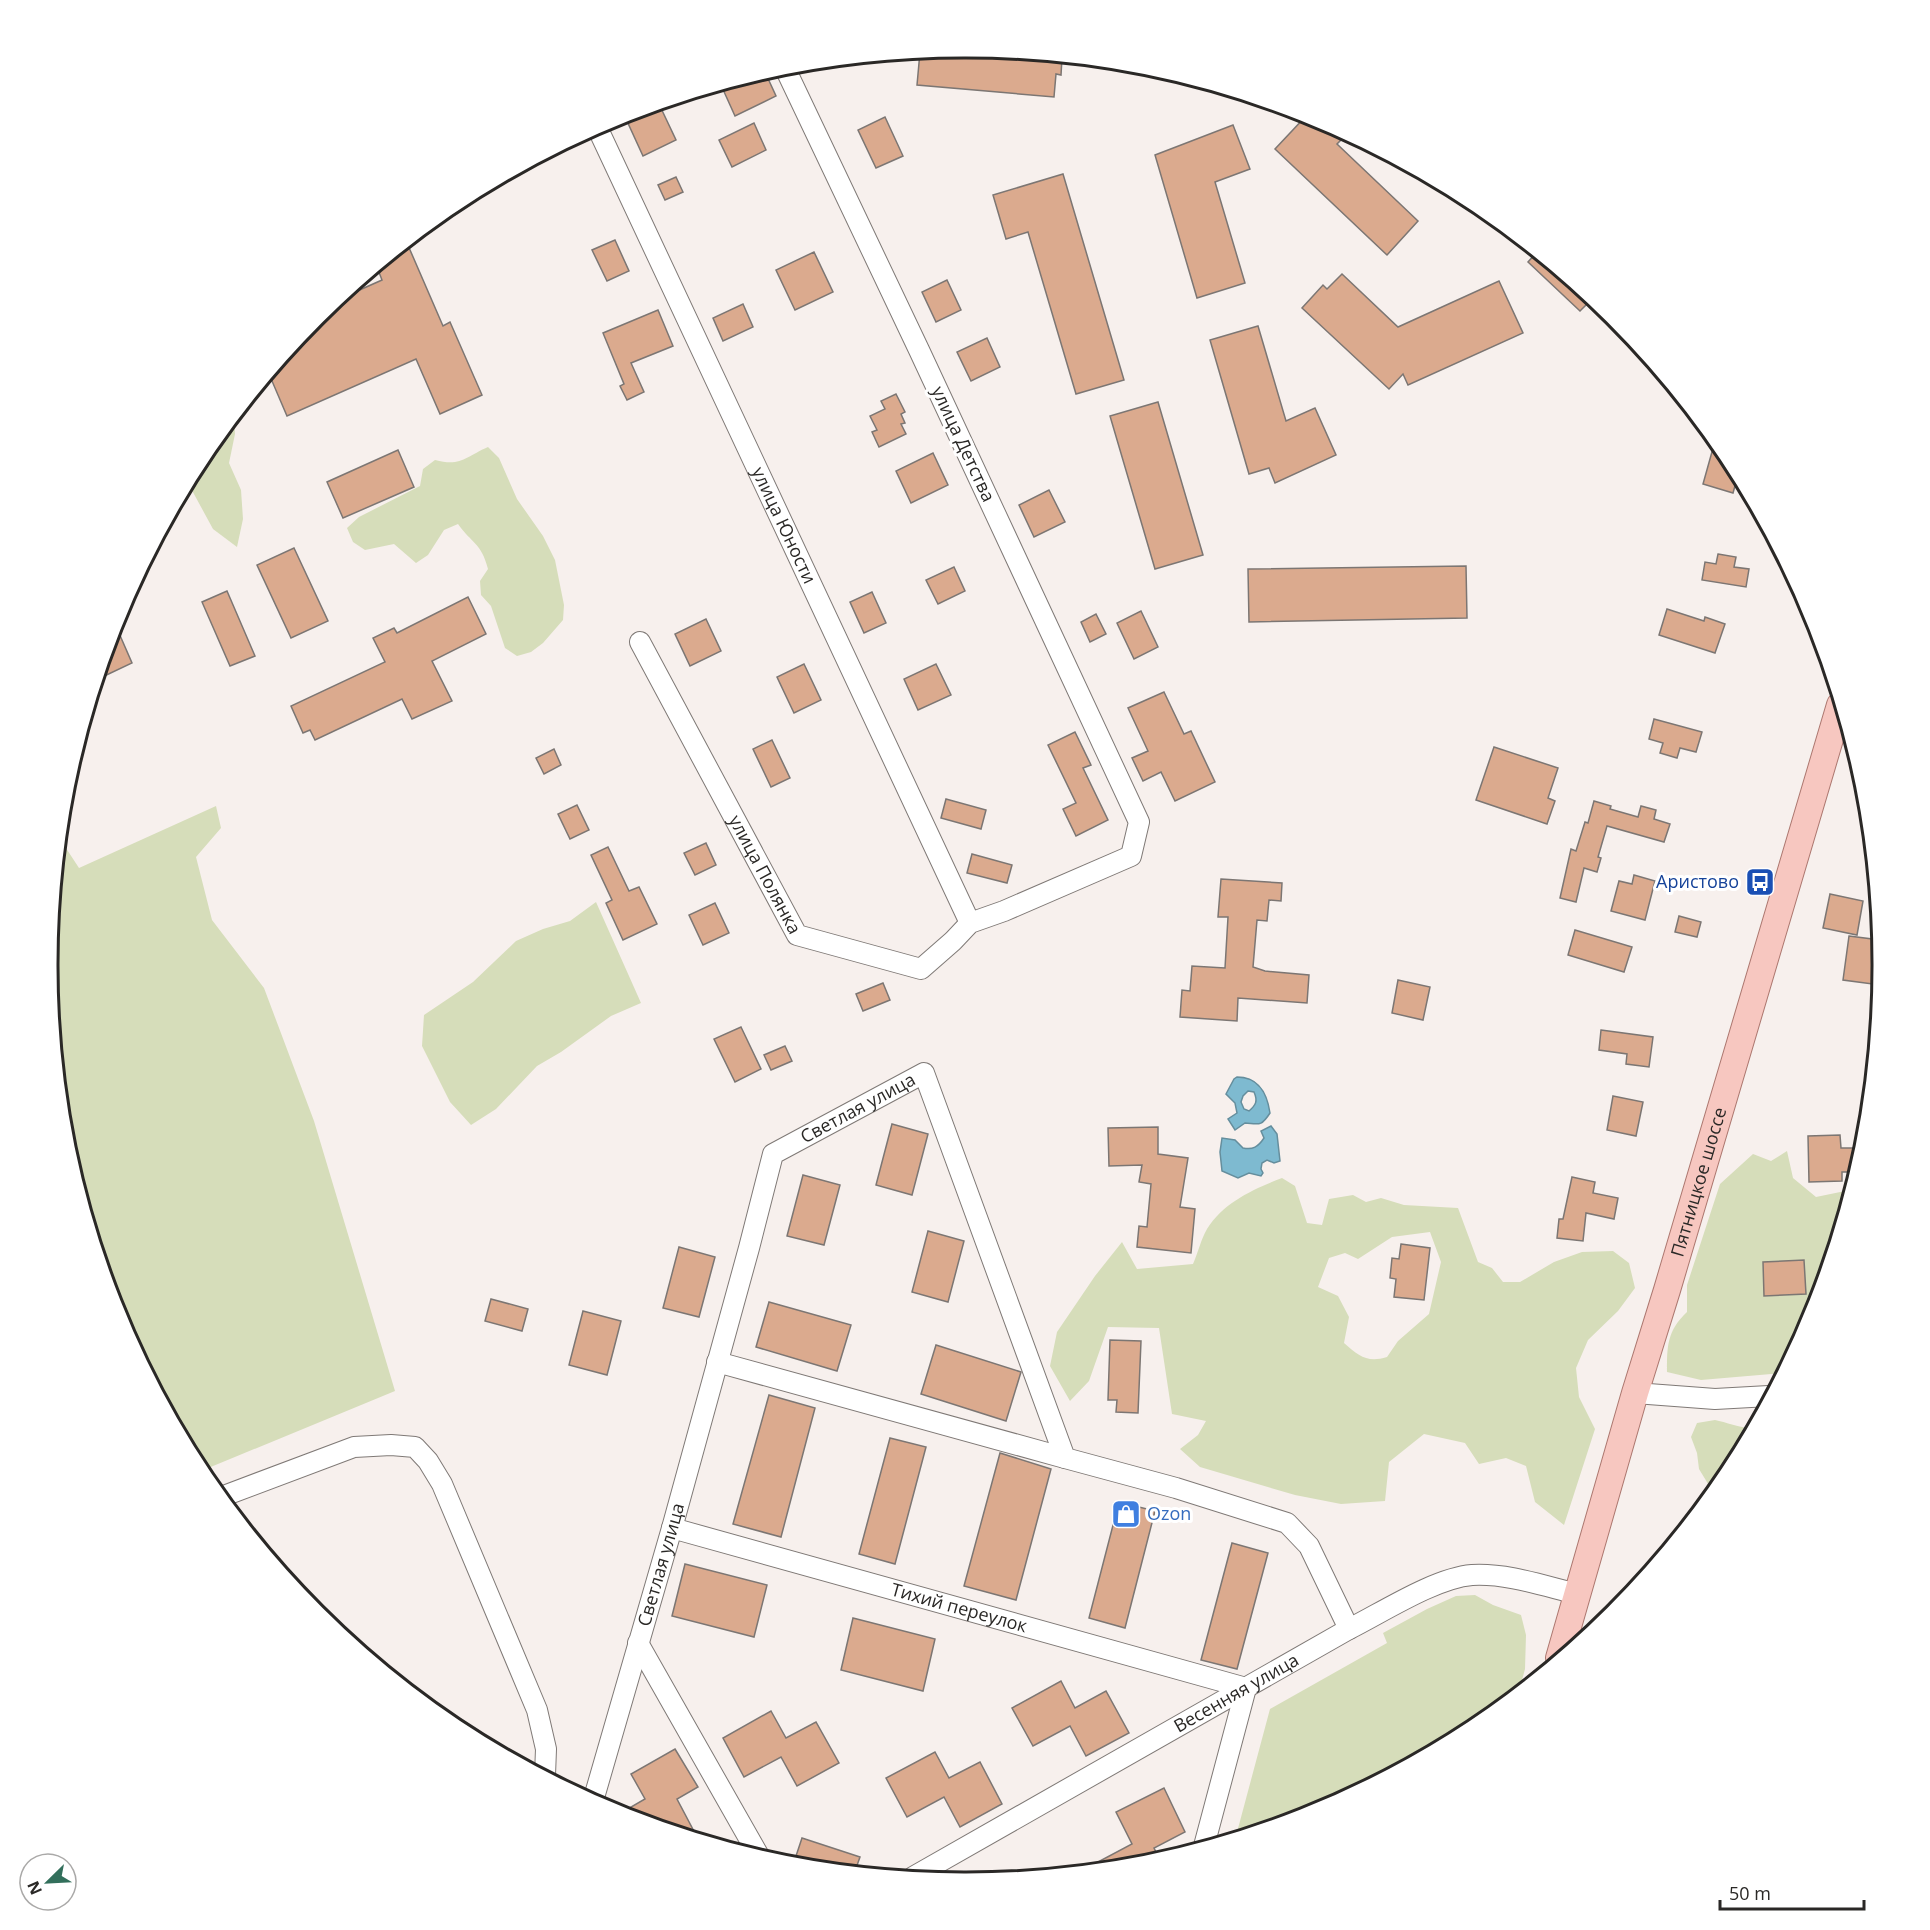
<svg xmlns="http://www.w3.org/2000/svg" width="1930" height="1930" viewBox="0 0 1930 1930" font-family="'Open Sans',sans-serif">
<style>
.green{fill:#d6ddba;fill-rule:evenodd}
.water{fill:#7ebad0;stroke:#658e9d;stroke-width:1.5;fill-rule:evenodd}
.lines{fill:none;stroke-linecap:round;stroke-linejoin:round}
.stream{stroke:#658e9d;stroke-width:6}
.building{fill:#dbaa8e;stroke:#7c7673;stroke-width:1.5}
.minor-casing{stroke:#7f7976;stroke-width:22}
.major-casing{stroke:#ac776f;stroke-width:28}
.minor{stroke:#fff;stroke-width:20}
.major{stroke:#f7c7c0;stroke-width:26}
.labels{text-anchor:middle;stroke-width:6;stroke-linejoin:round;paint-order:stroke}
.street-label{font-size:18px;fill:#2a2826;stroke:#fff}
.transit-label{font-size:18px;fill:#164399;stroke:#fff;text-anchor:end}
.shop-label{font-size:18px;fill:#366cbe;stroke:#fff;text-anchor:start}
.rim{fill:none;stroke:#2a2826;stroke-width:3}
</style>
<rect width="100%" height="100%" fill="#f7f0ed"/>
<!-- green -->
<g class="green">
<path d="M234,417L235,434L229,463L241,490L243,519L237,547L213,529L188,483L203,455Z"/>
<path d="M488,447L499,458L517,499L543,536L555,560L564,605L563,620L543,643L531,652L517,656L505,648L491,606L481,595L480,581L488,569C481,542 472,544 458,524L444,530L428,555L416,563L394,544L365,550L353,542L347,528L359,517L420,486L423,469L435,460C461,467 465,457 488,447Z"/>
<path d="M216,806L221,828L196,857L212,920L264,988L314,1121L395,1391L201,1471L118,1316L66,1144L48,965L60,839L79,868Z"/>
<path d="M596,902L641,1003L611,1016L561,1052L537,1066L496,1109L471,1125L450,1102L422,1046L424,1015L473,982L516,941L543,929L570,921Z"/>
<path d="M1787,1151L1793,1178L1816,1197L1850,1190L1812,1316L1782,1373L1701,1380L1667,1372C1667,1346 1667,1331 1687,1312V1285L1720,1184L1753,1154L1771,1161Z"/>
<path d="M1282,1178L1295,1186L1307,1223L1322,1225L1329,1199L1353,1195L1366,1202L1381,1198L1404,1205L1458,1208L1478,1262L1492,1268L1503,1282H1520L1554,1262L1582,1252L1613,1251L1629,1263L1635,1288L1618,1311L1588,1340L1576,1368L1579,1397L1595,1429L1564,1525L1535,1502L1526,1466L1506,1458L1479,1464L1465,1443L1424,1434L1389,1462L1385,1501L1341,1504L1295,1495L1200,1467L1180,1449L1198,1435L1206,1421L1172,1414L1159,1328L1108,1327L1089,1381L1070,1401L1050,1366L1057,1332L1095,1276L1122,1242L1137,1269L1193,1264C1198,1253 1201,1239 1207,1229C1224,1202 1254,1189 1282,1178ZM1430,1232L1441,1262L1429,1314L1398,1341L1387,1357C1367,1363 1359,1356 1344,1343L1349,1317L1338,1296L1318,1287L1329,1258L1345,1253L1358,1259L1392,1237Z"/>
<path d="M1715,1420C1726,1422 1743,1429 1752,1428L1727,1475L1713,1492L1699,1469L1697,1453L1691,1437L1697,1423Z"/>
<path d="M1475,1595L1493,1605L1521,1615L1526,1635L1525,1669L1519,1691L1474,1728L1316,1812L1236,1836L1270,1709L1387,1643L1383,1633L1427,1609L1456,1596Z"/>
</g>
<!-- water -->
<g class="water">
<path d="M1237,1077C1259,1077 1267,1093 1270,1113C1261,1127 1259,1124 1245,1123L1235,1130L1228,1119L1237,1113L1235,1103L1226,1094L1234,1079ZM1248,1091L1254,1092C1258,1101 1256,1105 1249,1111L1244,1109L1241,1102L1243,1096Z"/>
<path d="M1271,1126L1277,1134L1280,1161L1274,1163L1267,1160L1262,1163L1261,1169L1263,1173L1261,1176L1249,1173L1238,1178L1222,1171L1220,1152L1222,1138L1235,1140L1243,1148C1253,1150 1258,1147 1264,1138L1261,1131Z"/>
</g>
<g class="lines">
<!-- stream -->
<path class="stream" d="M1644,1576L1652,1566"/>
</g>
<!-- building -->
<g class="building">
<path d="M965,48L1062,58L1061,75L1056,74L1054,97L917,85L920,52Z"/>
<path d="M765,72L776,96L735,116L721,85Z"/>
<path d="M659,104L676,140L643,156L627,121L642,114L640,110Z"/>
<path d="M1307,115L1347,134L1337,144L1418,221L1387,255L1275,149Z"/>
<path d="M885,117L903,156L876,168L858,130Z"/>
<path d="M754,123L766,150L732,167L719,140Z"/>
<path d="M1233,125L1250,169L1215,182L1245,283L1197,298L1155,155Z"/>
<path d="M1063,174L1124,380L1076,394L1028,232L1006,239L993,195Z"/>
<path d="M676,177L683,192L665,200L658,185Z"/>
<path d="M615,240L629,271L607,281L592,250Z"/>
<path d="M407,243L443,326L450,322L482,395L440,414L416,359L287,416L269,374L317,316L337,300L382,280L377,267Z"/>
<path d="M814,252L833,292L795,310L776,270Z"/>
<path d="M1536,253L1592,299L1580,311L1528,262Z"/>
<path d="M1342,274L1398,327L1499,281L1523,333L1408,385L1403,374L1389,389L1302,308L1323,285L1327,289Z"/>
<path d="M947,280L961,310L936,322L922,292Z"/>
<path d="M743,304L753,327L723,341L713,318Z"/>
<path d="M658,310L673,346L631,363L644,392L627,400L620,386L624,384L603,333Z"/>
<path d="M1258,326L1286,421L1315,408L1336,455L1275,483L1269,468L1249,474L1210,340Z"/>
<path d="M987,338L1000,367L971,381L957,352Z"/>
<path d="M896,394L905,412L901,414L905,423L901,424L906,434L879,447L872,432L877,430L870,416L885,409L881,401Z"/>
<path d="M1158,402L1203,555L1155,569L1110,416Z"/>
<path d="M1715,441L1728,456L1738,475L1733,493L1703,484Z"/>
<path d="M398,450L414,487L343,518L327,482Z"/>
<path d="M933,453L948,485L911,503L896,471Z"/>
<path d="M1049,490L1065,522L1034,537L1019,505Z"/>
<path d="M294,548L328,621L291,638L257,565Z"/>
<path d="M1718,554L1736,557L1734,567L1749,569L1746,587L1702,580L1705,562L1716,564Z"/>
<path d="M1466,566L1467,618L1249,622L1248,569Z"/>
<path d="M954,567L965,591L938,604L926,580Z"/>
<path d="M227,591L255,656L230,666L202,602Z"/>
<path d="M872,592L886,623L864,633L850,602Z"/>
<path d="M468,597L486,634L432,661L452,701L412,719L402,699L315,740L310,730L303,733L291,706L385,662L373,638L394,628L397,633Z"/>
<path d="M1667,609L1704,621L1705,617L1725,624L1715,653L1659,635Z"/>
<path d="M1141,611L1158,647L1134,659L1117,623Z"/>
<path d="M1096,614L1106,634L1090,642L1081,622Z"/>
<path d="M706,619L721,651L690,666L675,634Z"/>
<path d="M115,624L132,663L98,679Z"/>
<path d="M804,664L821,700L794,713L777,677Z"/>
<path d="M936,664L951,695L918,710L904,679Z"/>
<path d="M1164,692L1184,734L1191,731L1215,782L1175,801L1161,772L1143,781L1132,758L1148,751L1128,708Z"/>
<path d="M1654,719L1702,732L1696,752L1680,748L1677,758L1660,753L1663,743L1649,739Z"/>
<path d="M1075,732L1091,765L1083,768L1108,820L1076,836L1063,809L1076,803L1048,745Z"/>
<path d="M772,740L790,778L771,787L753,749Z"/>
<path d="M1494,747L1558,768L1548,798L1555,801L1547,824L1476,800Z"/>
<path d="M554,749L561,765L544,774L536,758Z"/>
<path d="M946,799L986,810L981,829L941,818Z"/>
<path d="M1594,801L1611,806L1610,809L1638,817L1641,806L1656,810L1654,819L1670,824L1664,842L1607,826L1598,857L1601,858L1597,872L1584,868L1576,902L1560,898L1571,849L1576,851L1585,822L1588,823Z"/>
<path d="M577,805L589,830L570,839L558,814Z"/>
<path d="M706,843L716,865L695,875L684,853Z"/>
<path d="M608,847L629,891L639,887L657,924L623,940L606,903L612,900L591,855Z"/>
<path d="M972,854L1012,865L1007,883L967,873Z"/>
<path d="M1634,875L1655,881L1645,920L1611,911L1619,881L1632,884Z"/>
<path d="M1221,879L1282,883L1281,901L1269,900L1267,921L1257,920L1253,967L1265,971L1309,975L1307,1003L1238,998L1237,1021L1180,1017L1182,990L1190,991L1192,966L1225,968L1228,917H1218Z"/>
<path d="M1830,894L1863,901L1857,935L1823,928Z"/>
<path d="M715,903L729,933L703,945L689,915Z"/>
<path d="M1679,916L1701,922L1697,937L1675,932Z"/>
<path d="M1575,930L1632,947L1624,972L1568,955Z"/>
<path d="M1849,936L1880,940L1882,965L1880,985L1843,980Z"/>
<path d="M1398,980L1430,987L1423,1020L1392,1013Z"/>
<path d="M883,983L890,1000L863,1011L856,994Z"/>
<path d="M741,1027L761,1069L735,1082L714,1039Z"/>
<path d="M1601,1030L1653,1037L1649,1067L1626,1064L1627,1054L1599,1050Z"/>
<path d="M785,1046L792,1061L771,1070L764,1055Z"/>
<path d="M1613,1096L1643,1102L1636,1136L1607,1130Z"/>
<path d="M892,1124L928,1134L912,1195L876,1185Z"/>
<path d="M1158,1127V1154L1188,1158L1180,1207L1195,1209L1191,1253L1137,1247L1139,1226L1147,1227L1151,1184L1139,1182L1142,1165L1109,1166L1108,1128Z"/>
<path d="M1840,1135L1841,1148H1854L1855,1172H1842V1181L1809,1182L1808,1136Z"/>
<path d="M803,1175L840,1185L824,1245L787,1236Z"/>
<path d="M1572,1177L1595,1182L1593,1193L1618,1198L1614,1219L1586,1213L1583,1241L1557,1238L1559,1219H1563Z"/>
<path d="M928,1231L964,1241L948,1302L912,1292Z"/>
<path d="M1401,1244L1430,1248L1424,1300L1394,1297L1396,1279L1390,1278L1392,1258L1399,1259Z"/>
<path d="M679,1247L715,1257L699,1317L663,1308Z"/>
<path d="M1804,1260L1806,1294L1764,1296L1763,1262Z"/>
<path d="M491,1299L528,1309L522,1331L485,1321Z"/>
<path d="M769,1302L851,1325L837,1371L756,1347Z"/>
<path d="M583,1311L621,1321L607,1375L569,1365Z"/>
<path d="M1110,1340L1141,1341L1138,1413L1116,1412L1117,1400H1108Z"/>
<path d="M936,1345L1021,1372L1006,1421L921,1394Z"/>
<path d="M769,1395L815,1408L781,1537L733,1524Z"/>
<path d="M890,1438L926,1447L895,1564L859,1554Z"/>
<path d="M1000,1453L1051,1469L1016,1600L964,1586Z"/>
<path d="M1119,1502L1155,1511L1125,1628L1089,1618Z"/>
<path d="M1232,1543L1268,1553L1237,1669L1201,1660Z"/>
<path d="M685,1564L767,1585L754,1637L672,1616Z"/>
<path d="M853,1618L935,1639L923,1691L841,1670Z"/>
<path d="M1061,1681L1075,1708L1106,1691L1129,1733L1086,1756L1070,1726L1033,1746L1012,1708Z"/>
<path d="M771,1711L786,1738L816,1722L839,1763L797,1786L781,1757L744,1777L723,1738Z"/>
<path d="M675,1749L698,1787L677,1799L697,1837L619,1814L645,1799L631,1774Z"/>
<path d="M935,1752L949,1778L980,1762L1002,1804L960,1827L944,1797L907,1817L886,1778Z"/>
<path d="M1164,1788L1185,1832L1154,1848L1160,1860L1144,1864L1083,1870L1132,1844L1116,1812Z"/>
<path d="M802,1838L860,1857L855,1871L793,1865Z"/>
</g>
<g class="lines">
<!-- minor casing -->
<g class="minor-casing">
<g id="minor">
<path id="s1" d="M597,127L970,923"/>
<path id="s2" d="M640,642L797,935L921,969L953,941L970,923L1004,911L1131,856L1139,822L919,350L784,66"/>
<path d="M717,1362L1065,1458"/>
<path d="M1635,1393L1715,1399L1769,1396"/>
<path d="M221,1497L354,1447L391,1445L415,1447L428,1461L442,1484L537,1710L546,1749L545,1775"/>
<path id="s3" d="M672,1528L1246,1688L1204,1846"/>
<path d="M638,1643L759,1856"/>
<path id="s4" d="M593,1801L672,1528L749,1248L773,1154L924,1073L1065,1458L1176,1488L1287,1523L1309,1546L1349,1629"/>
<path id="s5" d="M913,1877L1349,1629C1383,1612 1435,1578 1472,1575C1507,1573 1544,1586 1577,1594"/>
</g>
</g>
<!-- major casing -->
<g class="major-casing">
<g id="major">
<path id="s6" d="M1559,1658L1635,1393L1667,1290L1840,705"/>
</g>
</g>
<!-- minor -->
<use href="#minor" class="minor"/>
<!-- major -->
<use href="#major" class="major"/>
</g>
<!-- icons -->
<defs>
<g id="bus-square" transform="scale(1.5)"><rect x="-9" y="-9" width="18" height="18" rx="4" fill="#1a4fb4" stroke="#fff"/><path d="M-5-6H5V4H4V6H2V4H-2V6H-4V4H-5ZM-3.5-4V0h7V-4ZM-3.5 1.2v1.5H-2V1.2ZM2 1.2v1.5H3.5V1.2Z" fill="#fff"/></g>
<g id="shop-square" transform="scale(1.5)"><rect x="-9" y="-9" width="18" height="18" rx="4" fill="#3f7fe0" stroke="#fff"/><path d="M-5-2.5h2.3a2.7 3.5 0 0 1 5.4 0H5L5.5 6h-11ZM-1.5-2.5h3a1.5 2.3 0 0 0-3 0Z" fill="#fff"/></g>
</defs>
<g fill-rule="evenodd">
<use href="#bus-square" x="1760" y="882"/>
<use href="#shop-square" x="1126" y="1514"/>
</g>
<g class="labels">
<!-- street labels -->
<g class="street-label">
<text transform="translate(963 444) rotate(65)" y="6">улица Детства</text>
<text dy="6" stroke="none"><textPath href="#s1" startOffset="440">улица Юности</textPath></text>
<text dy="6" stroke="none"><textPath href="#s2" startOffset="264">улица Полянка</textPath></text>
<text dy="6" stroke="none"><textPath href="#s4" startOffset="768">Светлая улица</textPath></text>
<text dy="6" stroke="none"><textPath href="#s6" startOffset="496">Пятницкое шоссе</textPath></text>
<text dy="6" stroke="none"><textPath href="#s4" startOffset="246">Светлая улица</textPath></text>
<text dy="6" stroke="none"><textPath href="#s3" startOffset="298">Тихий переулок</textPath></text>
<text dy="6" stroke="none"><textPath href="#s5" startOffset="372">Весенняя улица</textPath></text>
</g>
<!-- transit labels -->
<g class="transit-label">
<text x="1739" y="888">Аристово</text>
</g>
<!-- shop labels -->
<g class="shop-label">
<text x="1147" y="1520">Ozon</text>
</g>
</g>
<!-- crop -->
<path d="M0 0H1930V1930H0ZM964 58H966A906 906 0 0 1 1872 964V966A906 906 0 0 1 966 1872H964A906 906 0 0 1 58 966V964A906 906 0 0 1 964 58Z" fill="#fff" fill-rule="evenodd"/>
<path class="rim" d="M964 58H966A906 906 0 0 1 1872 964V966A906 906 0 0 1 966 1872H964A906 906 0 0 1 58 966V964A906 906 0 0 1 964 58Z"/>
<!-- north arrow -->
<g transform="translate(48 1882) rotate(246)"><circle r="28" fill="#ffffff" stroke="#aaa9a8" stroke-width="1.5"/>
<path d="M0-4.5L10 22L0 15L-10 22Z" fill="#326f5b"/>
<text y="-9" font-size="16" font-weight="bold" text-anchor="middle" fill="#2a2826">N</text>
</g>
<!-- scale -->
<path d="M1720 1900v9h144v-9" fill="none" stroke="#2a2826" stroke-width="3"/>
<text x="1729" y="1900" font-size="18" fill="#2a2826" stroke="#ffffff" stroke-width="4.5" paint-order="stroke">50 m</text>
</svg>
